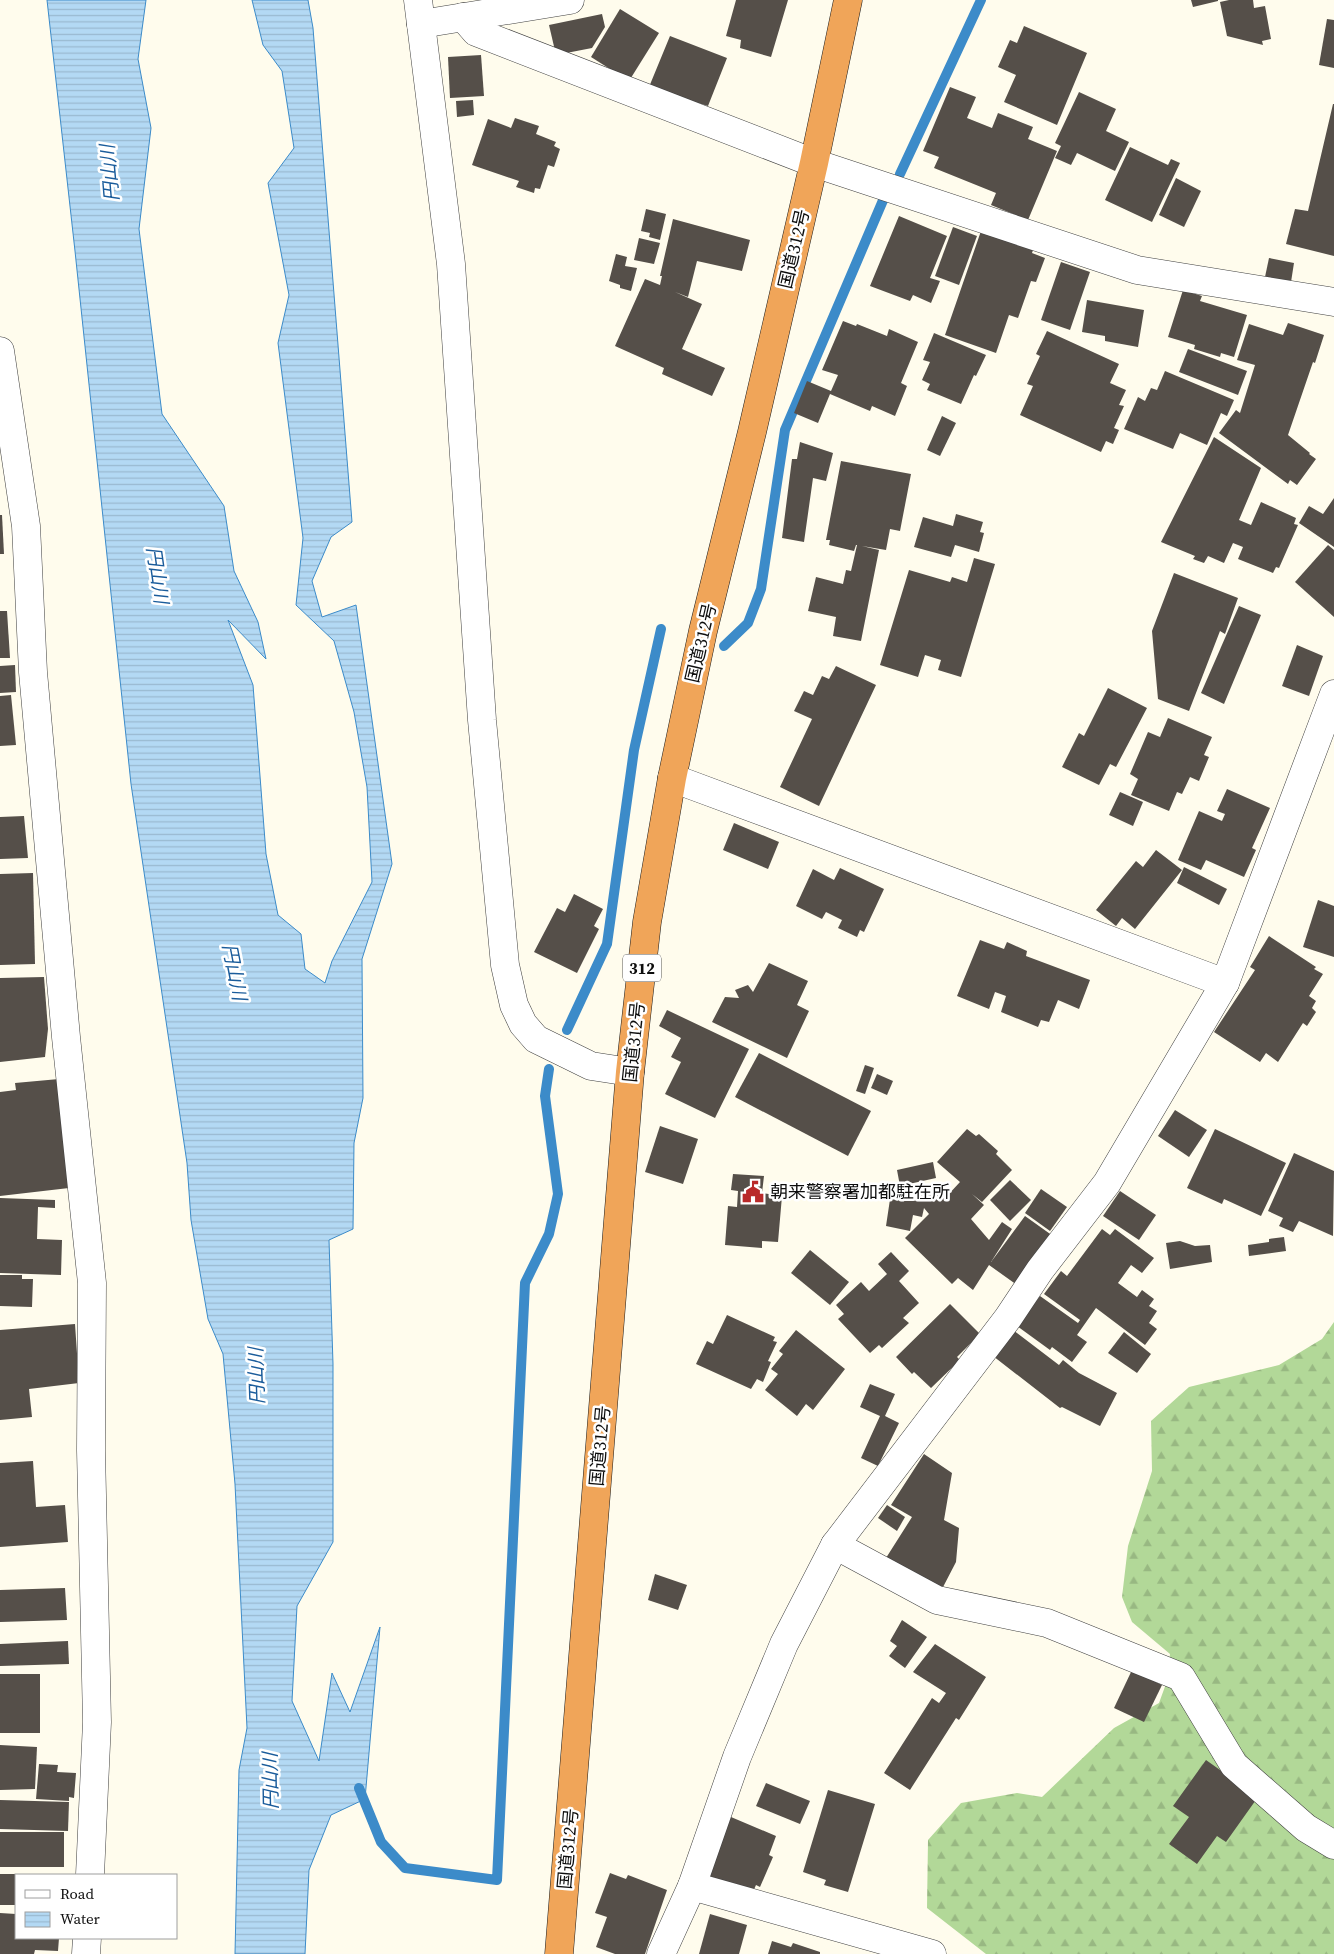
<svg xmlns="http://www.w3.org/2000/svg" width="1334" height="1954" viewBox="0 0 1334 1954" font-family="'Source Serif 4','Noto Sans JP',serif">
<style>
.forest{fill:url(#forest-firs)}
.water{fill:url(#water-rules);stroke:#3c8bc9}
.lines{fill:none;stroke-linecap:round;stroke-linejoin:round}
.stream{stroke:#3c8bc9;stroke-width:10}
.building{fill:#554f49}
.minor-casing{stroke:#404040;stroke-width:29}
.highway-casing{stroke:#1e1e1e;stroke-width:29}
.minor{stroke:#fff;stroke-width:28}
.highway{stroke:#f0a559;stroke-width:28}
.labels{text-anchor:middle;stroke-width:5;stroke-linejoin:round;paint-order:stroke}
.shield{fill:#fff;stroke:#565656;stroke-width:1}
.shield-label{font-size:16px;font-weight:bold;fill:#0d0d0d}
.street-label{font-size:18px;fill:#0d0d0d;stroke:#fff}
.poi-label{font-size:18px;fill:#0d0d0d;stroke:#fff;text-anchor:start}
.water-label{font-size:19px;font-style:italic;fill:#1a5c9b;stroke:#fff}
</style>
<defs>
<pattern id="forest-firs" width="22" height="20" patternUnits="userSpaceOnUse" patternTransform="scale(1.25)"><rect width="22" height="20" fill="#b2d898"/><path d="M5 1l3.5 6h-7zM16 11l3.5 6h-7z" fill="#98b882"/></pattern>
<pattern id="water-rules" width="6" height="5" patternUnits="userSpaceOnUse" patternTransform="scale(1.25)"><rect width="6" height="5" fill="#b3d9f4"/><path d="M0 2.5h6" fill="none" stroke="#99b9d0"/></pattern>
</defs>
<rect width="100%" height="100%" fill="#fffced"/>
<!-- forest -->
<path class="forest" d="M1334,1322V1954H986L927,1908L928,1840L961,1803L1017,1793L1042,1797L1114,1728L1159,1703L1167,1681L1170,1654L1132,1622L1122,1597L1128,1546L1152,1471L1151,1421L1189,1387L1279,1365L1322,1339Z"/>
<!-- water -->
<path class="water" d="M47,0H146L138,59L151,128L139,229L162,414L224,506L234,571L258,622L266,659L228,620L253,685L266,854L278,915L301,934L305,969L325,983L332,961L372,882L367,787L354,712L334,641L296,605L303,538L278,343L289,295L268,183L294,148L282,71L263,45L252,0H308L313,28L352,522L331,537L312,581L322,617L356,605L392,864L362,959L363,1098L354,1143L353,1229L329,1240L333,1364V1542L297,1606L292,1701L319,1761L332,1673L350,1712L380,1627L365,1799L331,1815L309,1870L305,1954H235L239,1770L247,1728L235,1484L223,1354L208,1319L191,1220L187,1163L131,784L75,251Z"/>
<g class="lines">
<!-- stream -->
<g class="stream">
<path d="M900,174L981,0"/>
<path d="M724,646L748,623L761,589L785,430L884,198"/>
<path d="M567,1030L607,944L634,750L661,629"/>
<path d="M359,1788L381,1842L405,1868L497,1880L525,1283L549,1234L558,1194L545,1096L549,1069"/>
</g>
</g>
<!-- building -->
<g class="building">
<path d="M736,0H788L771,57L740,48L741,40L726,36Z"/>
<path d="M1191,0H1218V1L1193,7Z"/>
<path d="M1229,0H1253L1254,8L1265,6L1271,39L1262,41L1263,45L1227,36L1220,2Z"/>
<path d="M620,9L659,33L629,81L591,57Z"/>
<path d="M602,14L605,27L592,48L556,55L549,25Z"/>
<path d="M1327,19L1334,20V68L1319,65Z"/>
<path d="M1024,26L1087,53L1057,125L1004,102L1016,75L998,67L1010,40L1017,43Z"/>
<path d="M670,36L727,58L708,106L698,103L697,106L649,87Z"/>
<path d="M481,55L484,96L450,98L448,57Z"/>
<path d="M950,87L976,97L967,118L992,128L998,113L1033,127L1028,139L1057,151L1028,220L991,205L996,193L934,168L939,157L923,151Z"/>
<path d="M1079,92L1116,109L1106,131L1129,142L1115,171L1077,153L1071,165L1055,158L1061,146L1055,143Z"/>
<path d="M473,100L474,115L457,117L456,101Z"/>
<path d="M1333,104H1334V256L1286,244L1295,209L1308,211Z"/>
<path d="M515,118L539,126L536,134L556,142L554,146L560,149L554,167L548,165L540,189L535,188L534,193L516,187L519,181L472,165L488,119L511,128Z"/>
<path d="M1130,147L1168,165L1171,159L1180,163L1152,222L1105,200Z"/>
<path d="M1176,178L1201,191L1184,227L1159,215Z"/>
<path d="M646,209L666,214L660,240L649,237L650,233L641,231Z"/>
<path d="M899,216L947,236L930,278L940,281L931,303L913,295L910,301L870,286Z"/>
<path d="M673,219L750,240L742,271L697,261L688,297L675,292L702,304L682,349L725,368L712,396L662,374L664,368L615,346L645,279L660,285L662,276H660Z"/>
<path d="M953,227L977,236L959,285L935,276Z"/>
<path d="M981,231L1033,250L1032,253L1045,258L1036,282L1031,281L1018,318L1009,315L996,353L945,335Z"/>
<path d="M639,238L660,243L654,264L634,260Z"/>
<path d="M616,254L627,257L625,266L637,268L631,291L620,288V285L609,281Z"/>
<path d="M1269,258L1294,263L1291,282L1265,277Z"/>
<path d="M1061,262L1090,272L1070,330L1041,320Z"/>
<path d="M1183,290L1202,296L1200,301L1247,315L1234,357L1221,353L1220,357L1194,349L1195,345L1168,337Z"/>
<path d="M1087,300L1144,310L1138,347L1105,341V336L1082,332Z"/>
<path d="M843,321L856,326L857,324L887,336L889,329L918,342L901,383L907,386L895,416L872,406L870,411L830,394L818,423L794,413L807,381L831,391L838,375L822,370Z"/>
<path d="M1288,323L1324,335L1315,363L1313,362L1288,435L1310,453L1309,454L1316,459L1297,485L1290,480L1288,484L1219,433L1236,410L1240,413L1255,365L1237,360L1249,324L1283,335Z"/>
<path d="M1047,331L1119,364L1110,383L1126,390L1119,405L1124,406L1114,428L1119,430L1113,444L1106,441L1101,452L1020,415L1033,386L1027,384L1040,356L1036,354Z"/>
<path d="M934,333L986,355L976,376L974,375L961,404L927,390L930,384L922,380L930,362L923,360Z"/>
<path d="M1188,349L1247,371L1238,395L1179,372Z"/>
<path d="M1165,371L1234,400L1227,416L1221,413L1207,445L1180,433L1173,449L1124,429L1138,397L1145,401L1151,388L1157,390Z"/>
<path d="M942,416L956,423L940,456L927,450Z"/>
<path d="M1214,437L1261,468L1239,520L1251,525L1261,502L1296,518L1294,524L1298,525L1279,568L1276,567L1273,573L1238,559L1243,547L1233,543L1224,563L1208,556L1204,563L1193,559L1195,556L1161,542Z"/>
<path d="M800,442L833,453L826,481L813,478L804,542L782,538L792,459H797Z"/>
<path d="M841,461L911,474L900,531L890,529L886,550L862,546L879,550L861,641L833,636L836,617L808,611L816,577L843,584L846,570L851,571L857,545H856L854,551L829,545L830,540H826Z"/>
<path d="M1334,498V547L1299,523L1309,506L1323,514Z"/>
<path d="M956,514L983,522L980,532L984,533L979,552L955,545L951,557L914,547L923,517L953,526Z"/>
<path d="M0,515H2L4,554H0Z"/>
<path d="M1328,545L1334,550V617L1295,582Z"/>
<path d="M974,558L995,564L961,677L938,670L941,660L925,655L918,677L880,665L909,570L950,582L952,577L967,582Z"/>
<path d="M1174,573L1238,598L1225,634L1220,631L1189,711L1158,699L1152,631Z"/>
<path d="M1239,606L1261,615L1224,704L1201,693Z"/>
<path d="M0,611H7L10,658H0Z"/>
<path d="M1297,645L1323,656L1309,696L1282,686Z"/>
<path d="M15,665L16,692L0,693V666Z"/>
<path d="M836,666L876,685L819,806L780,787L812,719L794,711L804,691L813,695L822,676L829,679Z"/>
<path d="M1108,688L1147,708L1116,767L1110,764L1099,785L1062,767L1079,733L1084,736Z"/>
<path d="M11,695L16,745L0,746V696Z"/>
<path d="M1168,718L1212,737L1204,755L1209,757L1199,781L1190,777L1182,794L1177,792L1169,811L1131,795L1138,779L1130,774L1148,732L1160,737Z"/>
<path d="M1227,789L1270,808L1252,848L1256,850L1244,877L1206,860L1201,870L1178,860L1199,811L1222,821L1225,814L1217,811Z"/>
<path d="M1120,792L1143,802L1133,826L1109,815Z"/>
<path d="M24,816L28,858L0,859V817Z"/>
<path d="M734,823L779,842L768,869L723,850Z"/>
<path d="M1156,850L1182,870L1135,929L1122,918L1116,926L1096,910L1136,861L1143,867Z"/>
<path d="M1184,867L1227,889L1219,905L1177,883Z"/>
<path d="M840,868L884,889L864,932L860,930L857,937L838,928L842,920L826,912L822,919L796,906L813,869L834,880Z"/>
<path d="M33,873L35,964L0,965V874Z"/>
<path d="M574,894L603,909L594,926L599,929L577,973L534,952L557,908L565,912Z"/>
<path d="M1318,900L1334,906V957L1303,947Z"/>
<path d="M1269,936L1316,967L1314,969L1323,974L1309,996L1316,1001L1312,1008L1316,1012L1307,1026L1303,1023L1278,1062L1266,1053L1260,1062L1214,1032L1255,970L1250,967Z"/>
<path d="M980,940L1004,949L1007,942L1027,951L1026,956L1090,980L1079,1009L1058,1000L1049,1022L1041,1020L1038,1027L1001,1012L1006,996L995,992L989,1009L957,996Z"/>
<path d="M769,963L808,981L797,1005L809,1011L787,1058L712,1022L725,997L739,998L735,990L748,985L753,992Z"/>
<path d="M44,977L48,1029L45,1057L0,1062V978Z"/>
<path d="M667,1010L749,1049L715,1118L665,1094L681,1062L671,1057L681,1038L659,1026Z"/>
<path d="M759,1053L871,1111L848,1156L735,1097Z"/>
<path d="M865,1065L874,1068L865,1094L856,1091Z"/>
<path d="M877,1074L893,1081L887,1095L871,1088Z"/>
<path d="M59,1079L69,1188L0,1196V1092L16,1090L15,1083Z"/>
<path d="M1175,1110L1207,1130L1189,1157L1158,1136Z"/>
<path d="M660,1126L698,1139L683,1184L645,1172Z"/>
<path d="M967,1129L976,1136L979,1134L998,1151L996,1154L1012,1170L982,1202L972,1194L984,1205L971,1219L989,1240L1002,1222L1012,1229L991,1262L1025,1216L1053,1236L1017,1285L989,1265L973,1290L958,1278L952,1284L905,1238L929,1214L924,1208L922,1217L913,1215L910,1231L886,1226L892,1186L924,1192L933,1183L947,1196L960,1182L937,1162Z"/>
<path d="M1215,1129L1286,1163L1261,1216L1224,1199L1222,1204L1187,1188Z"/>
<path d="M1294,1153L1334,1171L1333,1236L1299,1221L1293,1232L1279,1226L1283,1218L1268,1211Z"/>
<path d="M933,1162L936,1178L900,1186L897,1170Z"/>
<path d="M733,1174L764,1176L762,1193L782,1196L778,1242L762,1241V1248L725,1245L728,1206L737,1207L738,1191L731,1190Z"/>
<path d="M1010,1180L1031,1200L1010,1221L990,1200Z"/>
<path d="M1041,1189L1067,1207L1050,1231L1025,1213Z"/>
<path d="M1120,1191L1156,1215L1139,1240L1103,1216Z"/>
<path d="M0,1198L55,1200V1208L38,1207L37,1239L62,1240L61,1275L0,1273Z"/>
<path d="M1102,1229L1110,1235L1115,1229L1154,1258L1142,1273L1131,1265L1118,1283L1137,1297L1142,1290L1154,1299L1149,1306L1157,1311L1149,1323L1157,1329L1145,1345L1096,1308L1077,1335L1087,1342L1072,1362L1052,1347L1050,1350L1017,1326L1040,1296L1078,1323L1080,1320L1044,1294L1061,1271L1067,1276Z"/>
<path d="M1284,1237L1286,1251L1249,1256L1248,1245L1269,1242V1239Z"/>
<path d="M1180,1241L1195,1246L1210,1245L1212,1262L1170,1269L1166,1243Z"/>
<path d="M810,1250L849,1282L830,1305L791,1273Z"/>
<path d="M891,1252L909,1271L899,1281L919,1303L903,1318L909,1323L882,1348L879,1345L870,1353L838,1319L844,1314L836,1305L861,1282L869,1291L887,1274L878,1264Z"/>
<path d="M0,1275H22V1279H33L32,1307L0,1306Z"/>
<path d="M950,1304L980,1334L957,1357L960,1360L931,1388L914,1372L912,1374L896,1357Z"/>
<path d="M727,1315L775,1337L773,1341L777,1342L768,1361L771,1362L763,1382L757,1379L751,1389L696,1364L707,1341L713,1344Z"/>
<path d="M75,1324L79,1383L29,1389L32,1417L0,1420V1330Z"/>
<path d="M796,1330L845,1369L813,1410L806,1404L797,1416L765,1390L778,1374L771,1369L783,1354L779,1351Z"/>
<path d="M1013,1330L1059,1365L1063,1360L1079,1373L1117,1393L1100,1426L1062,1407L1060,1408L993,1356Z"/>
<path d="M1124,1332L1151,1354L1137,1373L1108,1353Z"/>
<path d="M870,1384L895,1394L885,1416L899,1423L878,1466L861,1458L880,1416L860,1407Z"/>
<path d="M924,1454L952,1473L944,1520L959,1528L956,1562L942,1589L886,1558L912,1517L891,1505Z"/>
<path d="M33,1461L36,1507L65,1505L68,1542L0,1547V1463Z"/>
<path d="M887,1505L905,1517L897,1531L878,1518Z"/>
<path d="M655,1574L687,1585L678,1610L648,1600Z"/>
<path d="M65,1588L67,1620L0,1622V1590Z"/>
<path d="M902,1620L927,1637L905,1668L889,1656L897,1646L890,1641Z"/>
<path d="M68,1641L69,1664L0,1666V1644Z"/>
<path d="M935,1644L986,1677L959,1720L956,1718L910,1790L884,1773L932,1698L939,1703L946,1693L913,1672Z"/>
<path d="M1132,1670L1162,1685L1144,1722L1114,1708Z"/>
<rect x="0" y="1674" width="40" height="59"/>
<path d="M0,1745L37,1747L35,1789L0,1790Z"/>
<path d="M1206,1760L1258,1797L1226,1842L1217,1836L1197,1864L1169,1844L1189,1817L1173,1806Z"/>
<path d="M39,1764L58,1765L57,1772L76,1773L74,1798L69,1797V1801L36,1799Z"/>
<path d="M766,1783L810,1801L800,1824L756,1806Z"/>
<path d="M828,1790L875,1804L848,1892L824,1885L826,1880L803,1872Z"/>
<path d="M0,1800L69,1802L68,1831L0,1829Z"/>
<path d="M731,1817L776,1836L769,1855L773,1857L760,1887L756,1885L751,1896L706,1878Z"/>
<rect x="0" y="1832" width="64" height="35"/>
<path d="M610,1873L626,1879L628,1875L667,1890L645,1954H615L596,1947L607,1917L595,1913Z"/>
<rect x="0" y="1874" width="16" height="31"/>
<path d="M0,1913L16,1914V1938H59L58,1951L35,1950L34,1954H0Z"/>
<path d="M710,1914L747,1925L739,1954H699Z"/>
<path d="M772,1941L791,1947L793,1943L820,1952V1954H768Z"/>
</g>
<g class="lines">
<!-- minor casing -->
<g class="minor-casing">
<g id="minor">
<path d="M418,0L451,264L482,720L505,965L514,1005L523,1024L536,1039L591,1066L630,1072"/>
<path d="M463,17L476,32L814,163L1137,270L1334,302"/>
<path d="M421,24L570,0"/>
<path d="M0,351L26,526L33,672L66,1037L92,1283L91,1450L97,1722L90,1875"/>
<path d="M672,778L1225,983"/>
<path d="M835,1545L937,1600L1047,1623L1181,1677L1234,1765L1306,1828L1334,1845"/>
<path d="M692,1886L932,1954"/>
<path d="M86,1954L87,1938"/>
<path d="M661,1954L692,1886L737,1757L784,1644L835,1545L1008,1318L1040,1270L1107,1183L1225,983L1334,694"/>
</g>
</g>
<!-- highway casing -->
<g class="highway-casing">
<path id="highway" d="M559,1954L630,1072L647,922L672,778L703,631L752,432L814,163L848,0"/>
</g>
<!-- minor -->
<use href="#minor" class="minor"/>
<!-- highway -->
<use href="#highway" class="highway"/>
</g>
<!-- icons -->
<defs>
<g id="civic-bare" transform="scale(1.725)"><path d="M-.6-6.5H3V-4.5H.6V-3L4-1V1h2V6H-6V1h2V-1L-.6-3ZM-1.2 2.5V6h2.4V2.5Z" fill="#b92929" stroke="#fff" stroke-width="2.5" paint-order="stroke"/></g>
</defs>
<g fill-rule="evenodd">
<use href="#civic-bare" x="753" y="1192"/>
</g>
<g class="labels">
<!-- shield labels -->
<rect class="shield" x="623" y="954.5" width="38" height="27" rx="4"/>
<g class="shield-label">
<text x="642" y="974">312</text>
</g>
<!-- street labels -->
<g class="street-label">
<text transform="translate(794 249) rotate(-77)" y="6">国道312号</text>
<text transform="translate(701 643) rotate(-77)" y="6">国道312号</text>
<text transform="translate(634 1042) rotate(-84)" y="6">国道312号</text>
<text transform="translate(600 1446) rotate(-85)" y="6">国道312号</text>
<text transform="translate(568 1849) rotate(-85)" y="6">国道312号</text>
</g>
<!-- poi labels -->
<g class="poi-label">
<text x="770" y="1198">朝来警察署加都駐在所</text>
</g>
<!-- water labels -->
<g class="water-label">
<text transform="translate(109 173) rotate(-95)" y="7">円山川</text>
<text transform="translate(158 575) rotate(82)" y="7">円山川</text>
<text transform="translate(235 972) rotate(79)" y="7">円山川</text>
<text transform="translate(256 1376) rotate(-92)" y="7">円山川</text>
<text transform="translate(270 1781) rotate(-91)" y="7">円山川</text>
</g>
</g>
<!-- legend -->
<rect x="15" y="1874" width="162" height="65" fill="#ffffff" stroke="#9e9e9e"/>
<rect x="25" y="1890" width="25" height="8" fill="#ffffff" stroke="#9e9e9e"/>
<text x="60" y="1899" font-size="15" fill="#0d0d0d">Road</text>
<rect x="25" y="1912" width="25" height="15" fill="url(#water-rules)" stroke="#9e9e9e"/>
<text x="60" y="1924" font-size="15" fill="#0d0d0d">Water</text>
</svg>
